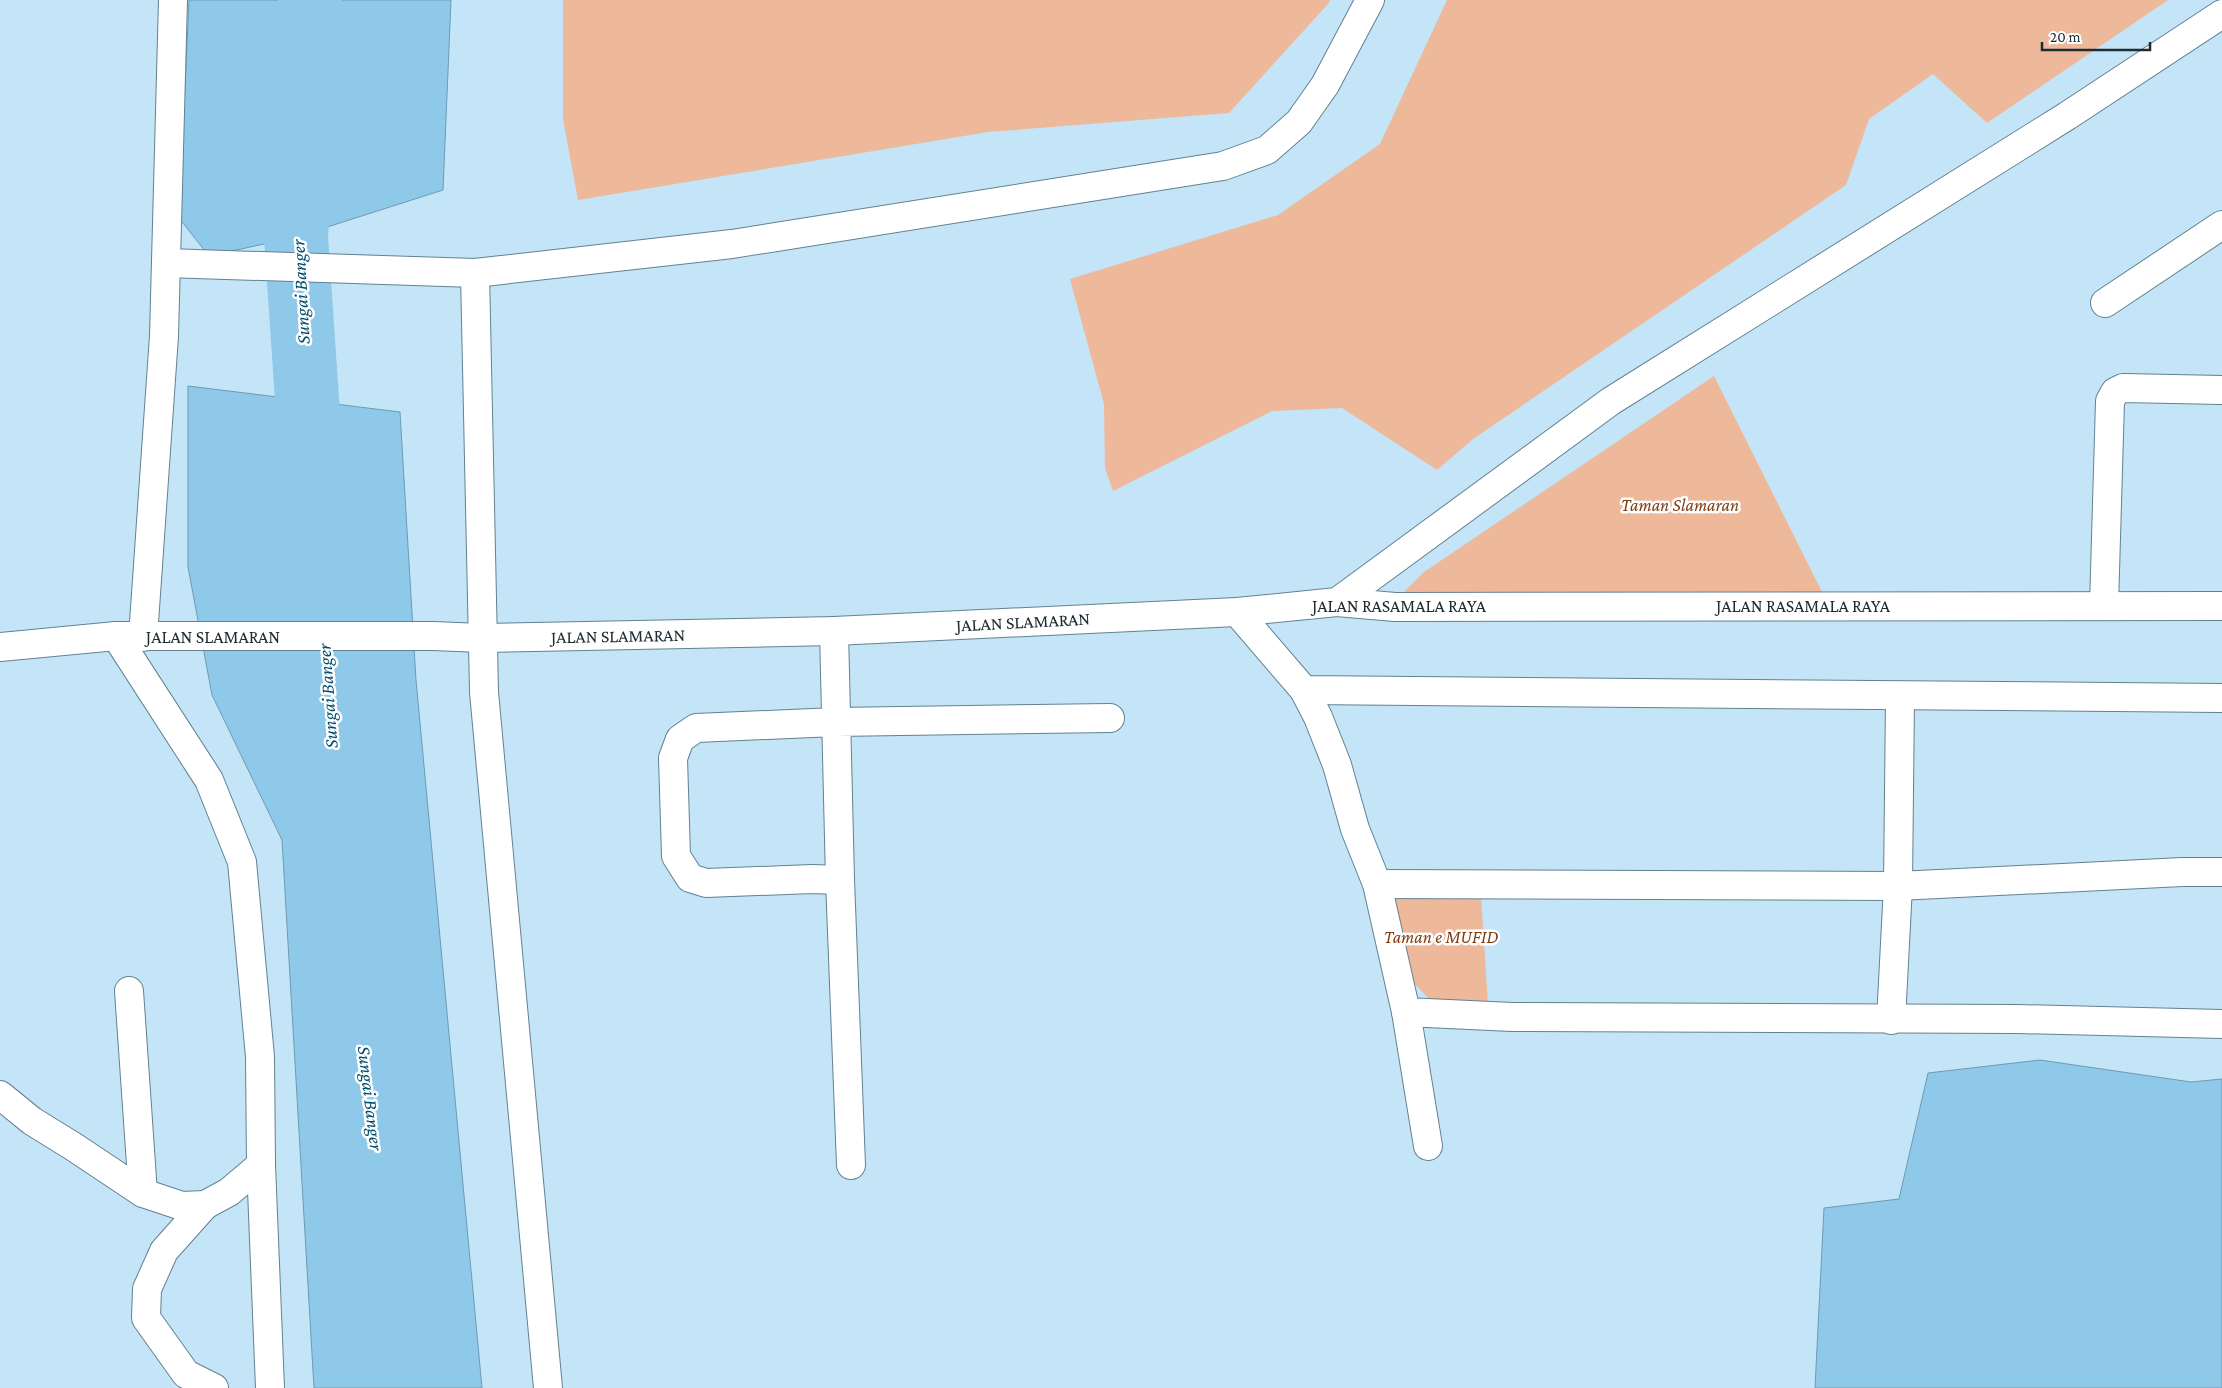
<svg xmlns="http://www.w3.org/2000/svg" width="2222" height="1388" viewBox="0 0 2222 1388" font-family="'Crimson Pro',serif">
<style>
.green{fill:#eeb89b}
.water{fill:#8fc9ea;stroke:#6e9ab3}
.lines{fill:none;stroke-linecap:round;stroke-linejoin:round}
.river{stroke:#8fc9ea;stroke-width:64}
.minor-casing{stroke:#638192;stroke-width:30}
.minor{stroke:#fff;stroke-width:28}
.labels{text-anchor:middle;stroke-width:5;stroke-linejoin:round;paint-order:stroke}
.park-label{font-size:18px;font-style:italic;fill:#7f3d12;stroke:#fff}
.street-label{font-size:18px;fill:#202c33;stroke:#fff}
.water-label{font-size:19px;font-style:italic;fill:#004d6d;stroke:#fff}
</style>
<rect width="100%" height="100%" fill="#c4e4f7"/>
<!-- green -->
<g class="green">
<path d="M563,0H1330L1328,4L1229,113L988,132L578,200L563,119Z"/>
<path d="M1447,0H2168L1987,123L1933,74L1869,119L1846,185L1473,439L1437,470L1342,408L1272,411L1113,491L1105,468L1104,404L1070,279L1278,215L1380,144Z"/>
<path d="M1714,376L1822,592L1402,594L1424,572Z"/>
<path d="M1389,894L1481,895L1488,1006H1436L1406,975Z"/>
</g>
<!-- water -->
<g class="water">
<path d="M189,0H451L443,190L296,237L209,256L179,218Z"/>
<path d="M188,386L400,412L416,680L482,1388H314L282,840L212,695L188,567Z"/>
<path d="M2040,1060L2191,1082L2222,1079V1388H1815L1824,1208L1899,1199L1928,1073Z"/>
</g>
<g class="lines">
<!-- river -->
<path class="river" d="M310,0L296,237L313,488"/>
<!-- minor casing -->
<g class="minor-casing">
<g id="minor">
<path d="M166,263L475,273L732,244L1223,166L1267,150L1299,122L1325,85L1370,0"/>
<path d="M475,273L484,692L548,1388"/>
<path d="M2105,303L2222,225"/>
<path d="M1337,602L1611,401L2067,116L2222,14"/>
<path d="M2104,606L2110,401L2115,392L2123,388L2222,390"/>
<path d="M1237,612L1304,690L2222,698"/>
<path d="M834,631L840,880L812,879L706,883L690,878L676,856L673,758L680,739L696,728L835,722L1110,718"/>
<path d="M143,637L164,336L173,0"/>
<path d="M0,647L116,636H433L482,638L834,631L1237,612L1337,602L1395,607L2222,606"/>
<path d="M1304,690L1318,717L1337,765L1355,829L1377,884L1406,1012L1512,1017L2018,1019L2222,1024"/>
<path d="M840,880L851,1165"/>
<path d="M1377,884L1898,886L2182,872H2222"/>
<path d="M129,991L143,1193"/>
<path d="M1406,1012L1428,1146"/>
<path d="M1891,1020L1898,886L1900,697"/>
<path d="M0,1095L32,1121L74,1147L143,1193L182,1206L205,1205L229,1192L261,1165L260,1057L242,862L209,780L116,636"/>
<path d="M261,1165L270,1388"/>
<path d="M205,1205L164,1251L147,1289L146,1318L186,1374L214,1388"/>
</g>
</g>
<!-- minor -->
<use href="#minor" class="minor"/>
</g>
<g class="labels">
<!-- park labels -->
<g class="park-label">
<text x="1680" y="511">Taman Slamaran</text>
<text x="1441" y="943">Taman e MUFID</text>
</g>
<!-- street labels -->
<g class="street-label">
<text x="1399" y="612">JALAN RASAMALA RAYA</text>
<text x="1803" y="612">JALAN RASAMALA RAYA</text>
<text transform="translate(1023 622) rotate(-3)" y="6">JALAN SLAMARAN</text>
<text transform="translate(618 636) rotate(-1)" y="6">JALAN SLAMARAN</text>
<text x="213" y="643">JALAN SLAMARAN</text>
</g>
<!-- water labels -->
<g class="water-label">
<text transform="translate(300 292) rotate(-93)" y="7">Sungai Banger</text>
<text transform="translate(327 696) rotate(-94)" y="7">Sungai Banger</text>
<text transform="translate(371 1098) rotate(83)" y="7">Sungai Banger</text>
</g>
</g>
<!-- scale -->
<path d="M2042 42v8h108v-8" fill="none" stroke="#202c33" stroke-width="2.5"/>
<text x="2050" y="42" font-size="15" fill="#202c33" stroke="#ffffff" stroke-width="4" paint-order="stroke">20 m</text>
</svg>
